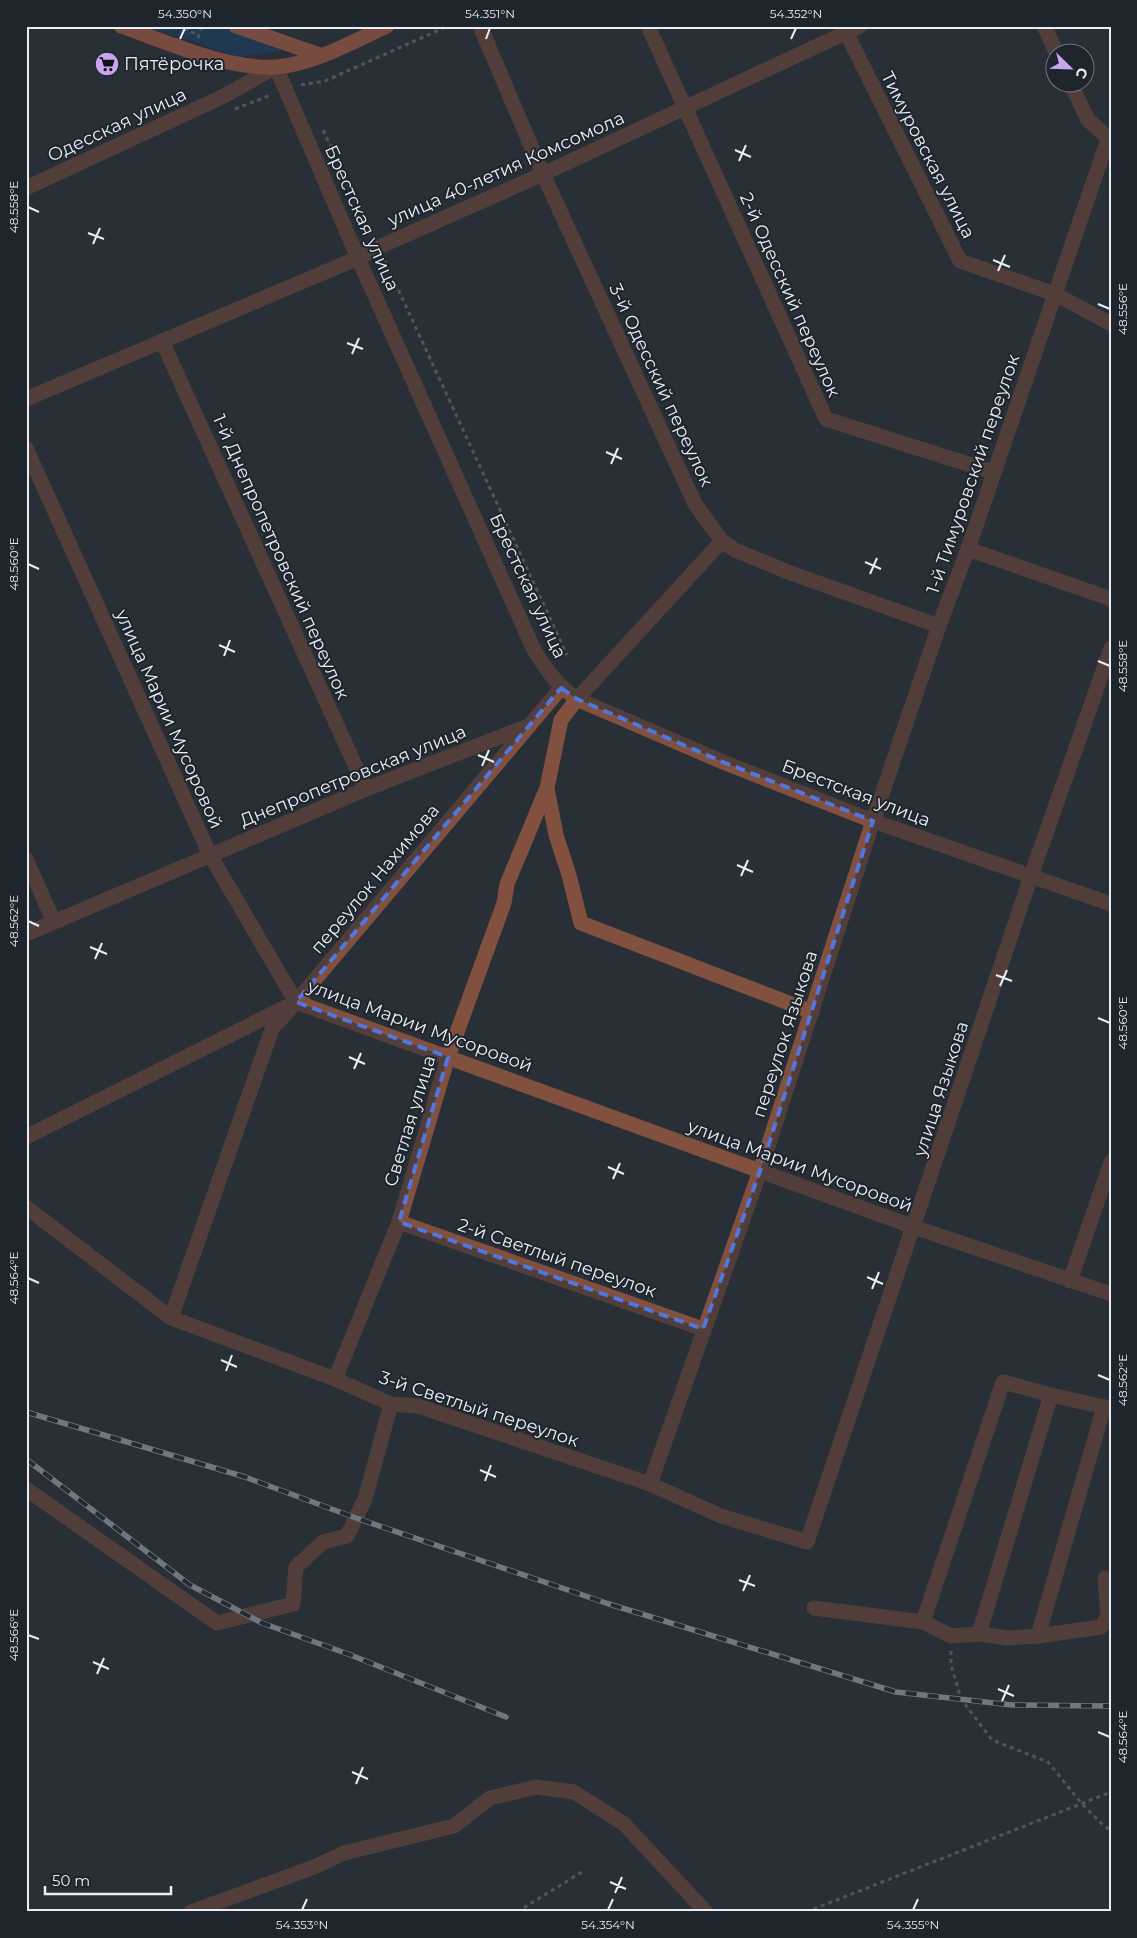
<svg xmlns="http://www.w3.org/2000/svg" width="1137" height="1938" viewBox="0 0 1137 1938" font-family="Montserrat,sans-serif">
<style>
.green{fill:#174376}
.lines{fill:none;stroke-linecap:round;stroke-linejoin:round}
.path{stroke:#7f848b;stroke-width:3;stroke-dasharray:4 4;stroke-linecap:butt}
.minor{stroke:#82503f;stroke-width:15}
.major{stroke:#d46d4a;stroke-width:15}
.rail-casing{stroke:#cbcfd6;stroke-width:5.5}
.rail{stroke:#1f252d;stroke-width:4;stroke-dasharray:11;stroke-linecap:butt}
.marked{fill:none;stroke:#5076df;stroke-width:4;stroke-dasharray:10 6;stroke-linejoin:round}
.ticks{fill:none;stroke:#eaeef4;stroke-width:2}
.labels{text-anchor:middle;stroke-width:4;stroke-linejoin:round;paint-order:stroke}
.poi-label{font-size:18px;fill:#eaeef4;stroke:#1f252d;text-anchor:start}
.street-label{font-size:18px;fill:#eaeef4;stroke:#1f252d}
.neatline{fill:none;stroke:#eaeef4;stroke-width:2}
.ticks-label{font-size:12px;text-anchor:middle;fill:#eaeef4}
</style>
<rect width="100%" height="100%" fill="#292f37"/>
<!-- green -->
<path class="green" d="M147,26H223L290,49L237,57Z"/>
<g class="lines">
<!-- path -->
<g class="path">
<path d="M176,26L199,35"/>
<path d="M198,38L202,26"/>
<path d="M301,85L325,81L448,26"/>
<path d="M235,109L271,95"/>
<path d="M323,130L372,233"/>
<path d="M385,261L567,655"/>
<path d="M951,1651V1665L961,1699L992,1740L1048,1762L1082,1804L1104,1826L1111,1830"/>
<path d="M517,1912L585,1870"/>
<path d="M806,1912L1111,1792"/>
</g>
<!-- minor -->
<g class="minor">
<path d="M480,26L543,174L695,504L722,541L735,550L788,572L939,626"/>
<path d="M648,26L826,419L993,472"/>
<path d="M843,26L960,261L1055,294L1111,324"/>
<path d="M1044,26L1056,52"/>
<path d="M1070,82L1088,120L1111,140"/>
<path d="M26,188L224,96L276,67L358,258L534,650C546,670 558,686 577,699L723,762L873,821L1111,904"/>
<path d="M162,341L366,789"/>
<path d="M26,399L358,258L379,247L543,174L860,26"/>
<path d="M26,448L210,855L296,1002L914,1227L1111,1294"/>
<path d="M722,541L577,699L561,720L547,788L556,835L569,875L581,923L812,1012"/>
<path d="M968,549L1111,599"/>
<path d="M26,859L54,922"/>
<path d="M26,934L366,789L528,726"/>
<path d="M26,1137L296,1002L561,688"/>
<path d="M26,1207L171,1318L335,1379L391,1404L418,1406L650,1484L721,1516L807,1542L1031,876L1111,648"/>
<path d="M399,1222L703,1329"/>
<path d="M1070,1281L1111,1162"/>
<path d="M171,1318L272,1029L290,1009"/>
<path d="M335,1379L399,1222L448,1057L504,903L507,884L547,788"/>
<path d="M1051,1395L1003,1382L923,1622L951,1636L979,1634L1007,1638L1038,1636L1101,1627L1108,1615L1105,1578"/>
<path d="M650,1484L760,1171L873,821L939,626L968,549L1108,139"/>
<path d="M26,1489L217,1623L293,1604L296,1567L323,1542L347,1536L365,1499L391,1404"/>
<path d="M814,1608L923,1622"/>
<path d="M979,1634L1051,1395L1104,1407"/>
<path d="M1038,1636L1104,1407L1111,1408"/>
<path d="M191,1912L314,1867L344,1853L454,1826L490,1798L536,1787L574,1792L624,1824L706,1912"/>
</g>
<!-- major -->
<g class="major">
<path d="M121,26C167,42 228,70 276,67C314,64 352,42 387,26"/>
<path d="M236,26L320,55"/>
</g>
<!-- rail casing -->
<g class="rail-casing">
<g id="rail">
<path d="M26,1412L245,1477L356,1518L609,1604L896,1692L1012,1705L1111,1706"/>
<path d="M26,1459L190,1585L262,1623L348,1654L506,1717"/>
</g>
</g>
<!-- rail -->
<use href="#rail" class="rail"/>
</g>
<!-- marked area -->
<path d="M0 0H1137V1938H0ZM561,688L577,699L723,762L873,821L760,1171L703,1329L399,1222L448,1057L296,1002Z" fill="#292f37" fill-opacity=".55" fill-rule="evenodd"/>
<path class="marked" d="M561,688L577,699L723,762L873,821L760,1171L703,1329L399,1222L448,1057L296,1002Z"/>
<!-- ticks -->
<path class="ticks" d="M180,39L185,28M486,39L490,28M791,39L796,28M735,150L751,157M739,161L746,145M28,207L39,212M88,233L104,239M93,244L100,228M993,260L1010,267M998,271L1005,255M1098,304L1110,309M347,343L363,349M352,354L359,338M606,452L622,459M611,464L618,448M865,562L881,569M28,564L39,569M870,574L877,558M219,645L235,652M224,656L230,640M1098,661L1110,666M478,755L494,762M482,766L489,750M737,865L753,872M741,876L748,860M28,921L39,926M90,947L107,954M95,959L102,943M996,975L1012,981M1000,986L1007,970M1098,1018L1110,1023M349,1057L365,1064M354,1069L361,1053M608,1167L624,1174M613,1179L620,1163M867,1277L883,1284M28,1278L39,1283M872,1289L879,1272M221,1360L237,1367M226,1371L232,1355M1098,1375L1110,1380M480,1470L496,1477M485,1481L491,1465M739,1580L755,1586M743,1591L750,1575M28,1635L39,1639M93,1662L109,1669M97,1674L104,1658M998,1689L1014,1696M1002,1701L1009,1685M1098,1732L1110,1737M352,1772L368,1779M356,1784L363,1767M610,1882L626,1889M615,1893L622,1877M302,1910L307,1899M608,1910L613,1899M913,1910L918,1899"/>
<!-- icons -->
<defs>
<g id="supermarket-disc" transform="scale(1.25)"><circle r="9.5" fill="#c7a6ef" stroke="#1f252d"/><path d="M-6-5.5h2.5l.6 2H6L4.5 2H-2.5L-4.4-4H-6ZM-1.5 3.2a1.3 1.3 0 1 0 .1 0ZM3 3.2a1.3 1.3 0 1 0 .1 0Z" fill="#111"/></g>
</defs>
<g fill-rule="evenodd">
<use href="#supermarket-disc" x="107" y="64"/>
</g>
<g class="labels">
<!-- poi labels -->
<g class="poi-label">
<text x="124" y="70">Пятёрочка</text>
</g>
<!-- street labels -->
<g class="street-label">
<text transform="translate(117 125) rotate(-25)" y="6">Одесская улица</text>
<text transform="translate(928 155) rotate(63)" y="6">Тимуровская улица</text>
<text transform="translate(506 169) rotate(-24)" y="6">улица 40-летия Комсомола</text>
<text transform="translate(362 218) rotate(66)" y="6">Брестская улица</text>
<text transform="translate(790 295) rotate(66)" y="6">2-й Одесский переулок</text>
<text transform="translate(661 385) rotate(65)" y="6">3-й Одесский переулок</text>
<text transform="translate(973 474) rotate(-71)" y="6">1-й Тимуровский переулок</text>
<text transform="translate(281 557) rotate(66)" y="6">1-й Днепропетровский переулок</text>
<text transform="translate(528 586) rotate(65)" y="6">Брестская улица</text>
<text transform="translate(169 719) rotate(66)" y="6">улица Марии Мусоровой</text>
<text transform="translate(353 776) rotate(-22)" y="6">Днепропетровская улица</text>
<text transform="translate(856 793) rotate(21)" y="6">Брестская улица</text>
<text transform="translate(375 879) rotate(-50)" y="6">переулок Нахимова</text>
<text transform="translate(420 1026) rotate(20)" y="6">улица Марии Мусоровой</text>
<text transform="translate(785 1034) rotate(-72)" y="6">переулок Языкова</text>
<text transform="translate(941 1089) rotate(-72)" y="6">улица Языкова</text>
<text transform="translate(410 1121) rotate(-73)" y="6">Светлая улица</text>
<text transform="translate(800 1166) rotate(20)" y="6">улица Марии Мусоровой</text>
<text transform="translate(557 1258) rotate(19)" y="6">2-й Светлый переулок</text>
<text transform="translate(479 1409) rotate(18)" y="6">3-й Светлый переулок</text>
</g>
</g>
<!-- border -->
<rect width="1137" height="1938" fill="none" stroke="#1f252d" stroke-width="55"/>
<!-- north arrow -->
<g transform="translate(1070 68) rotate(113)"><circle r="24" fill="#1f252d" stroke="#70757d"/>
<path d="M0-4L9 19L0 12L-9 19Z" fill="#c7a6ef"/>
<text y="-8" font-size="14" font-weight="bold" text-anchor="middle" fill="#eaeef4">С</text>
</g>
<!-- scale -->
<path d="M45 1886v8h126v-8" fill="none" stroke="#eaeef4" stroke-width="2.5"/>
<text x="52" y="1886" font-size="15" fill="#eaeef4" stroke="#1f252d" stroke-width="4" paint-order="stroke">50 m</text>
<rect x="28" y="28" width="1082" height="1882" class="neatline"/>
<g class="ticks-label">
<text x="185" y="18">54.350°N</text>
<text x="490" y="18">54.351°N</text>
<text x="796" y="18">54.352°N</text>
<text transform="translate(14 207) rotate(-90)" y="4">48.558°E</text>
<text transform="translate(1123 309) rotate(-90)" y="4">48.556°E</text>
<text transform="translate(14 564) rotate(-90)" y="4">48.560°E</text>
<text transform="translate(1123 666) rotate(-90)" y="4">48.558°E</text>
<text transform="translate(14 921) rotate(-90)" y="4">48.562°E</text>
<text transform="translate(1123 1023) rotate(-90)" y="4">48.560°E</text>
<text transform="translate(14 1278) rotate(-90)" y="4">48.564°E</text>
<text transform="translate(1123 1380) rotate(-90)" y="4">48.562°E</text>
<text transform="translate(14 1635) rotate(-90)" y="4">48.566°E</text>
<text transform="translate(1123 1737) rotate(-90)" y="4">48.564°E</text>
<text x="302" y="1929">54.353°N</text>
<text x="608" y="1929">54.354°N</text>
<text x="913" y="1929">54.355°N</text>
</g>
</svg>
